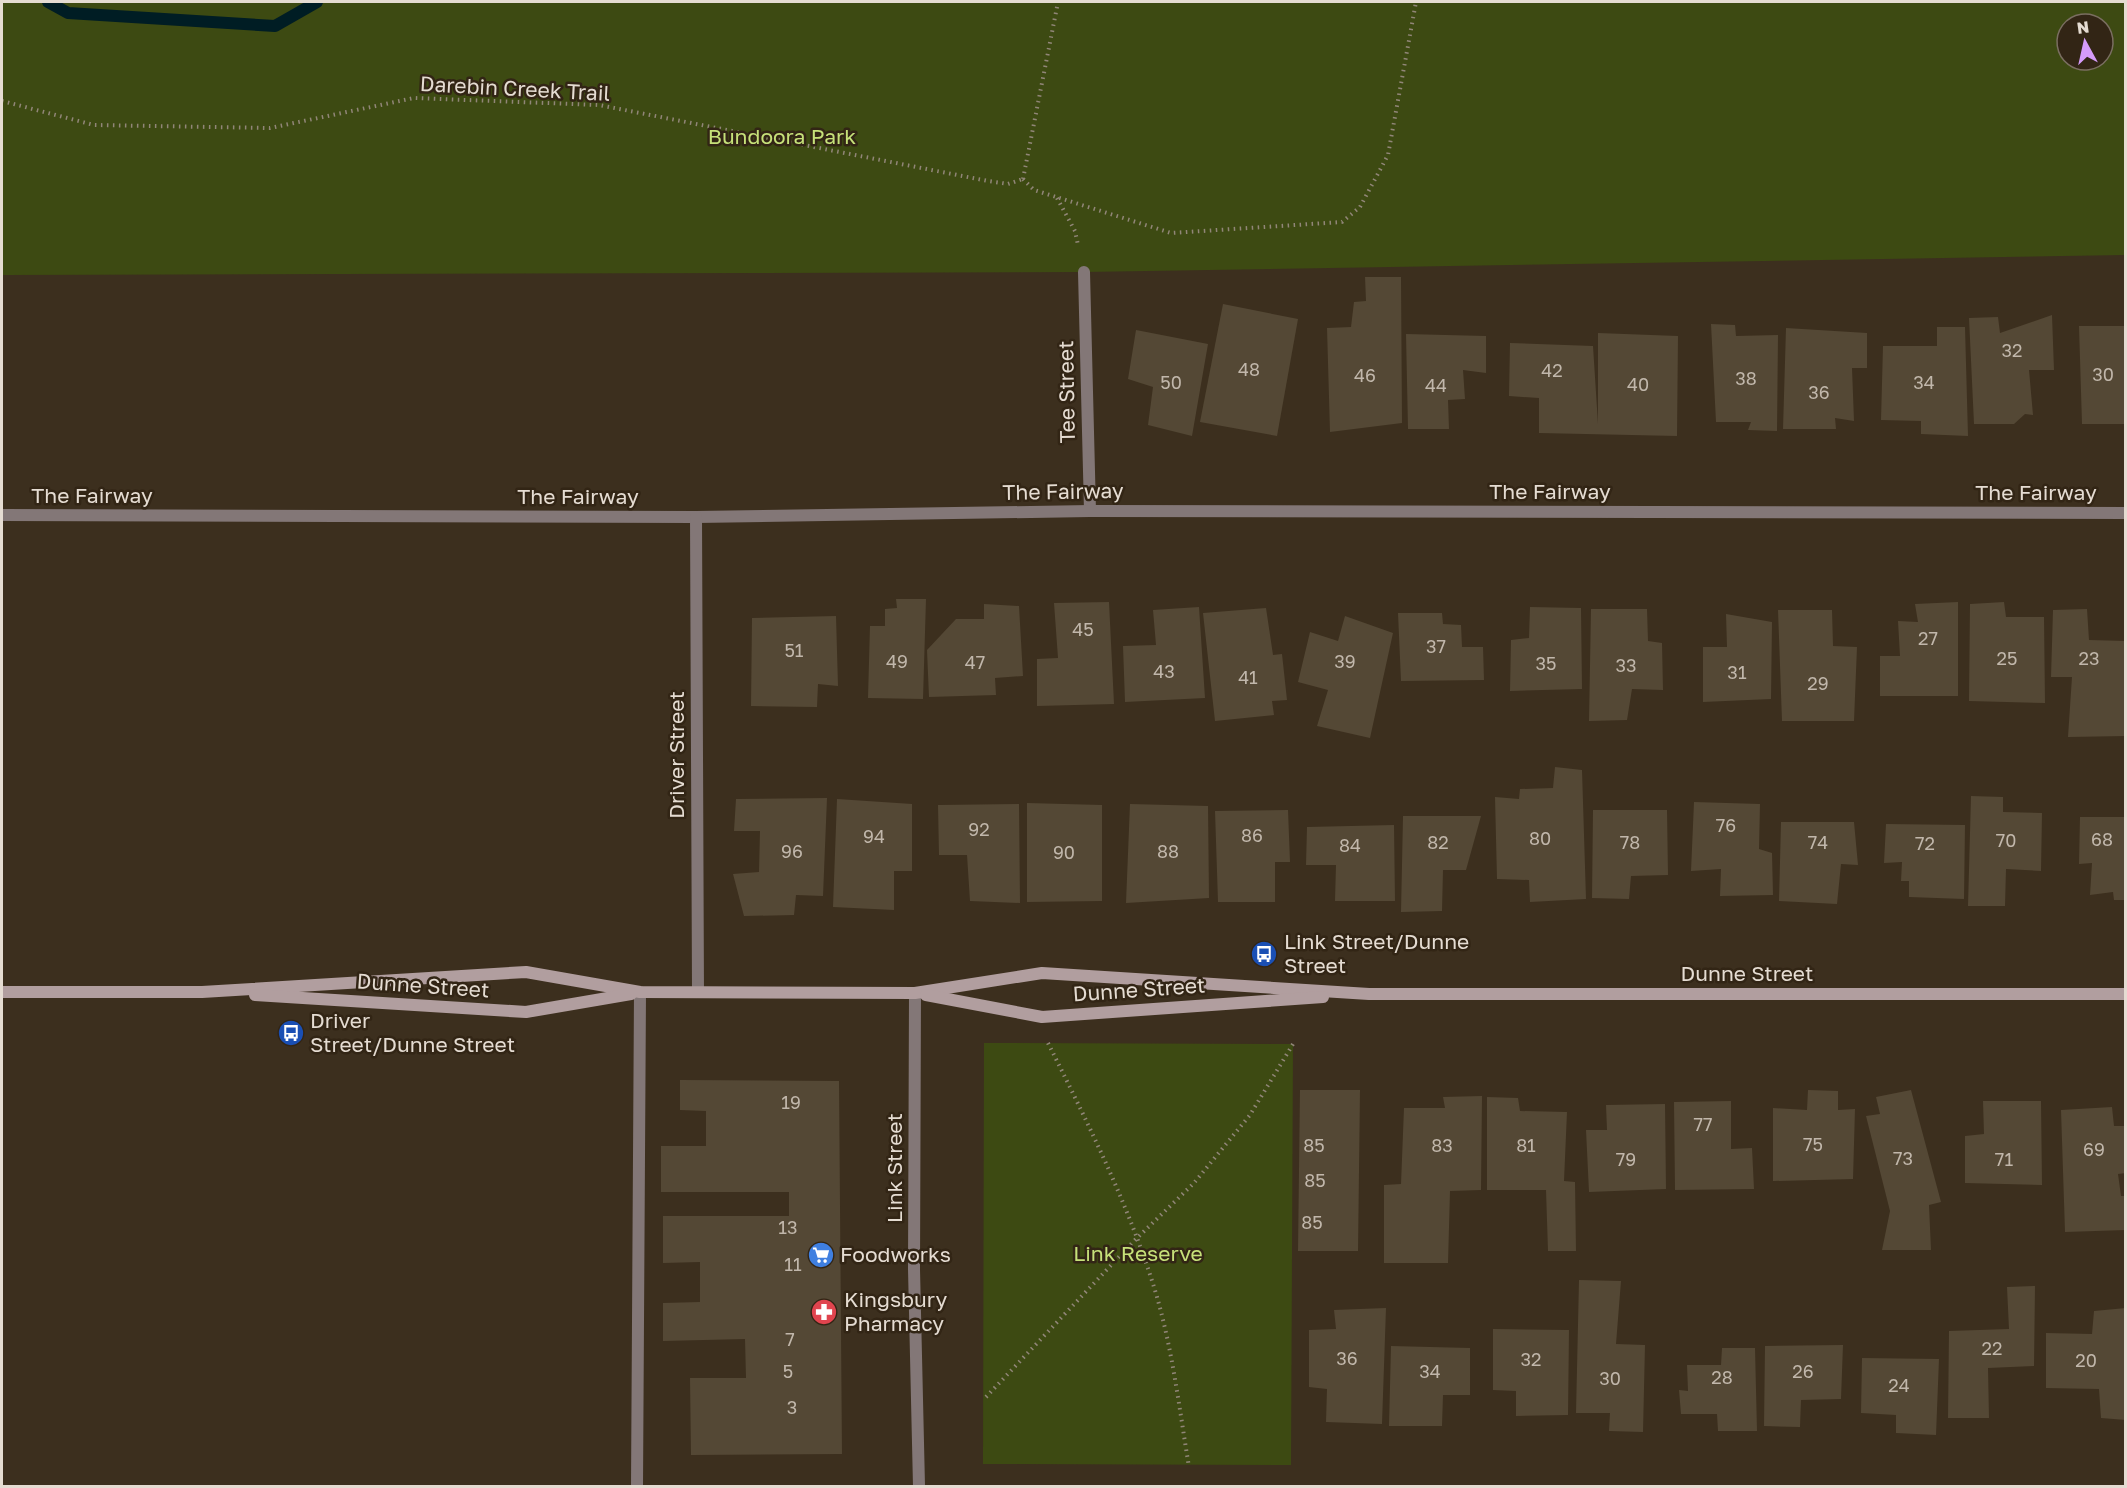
<svg xmlns="http://www.w3.org/2000/svg" width="2127" height="1488" viewBox="0 0 2127 1488" font-family="'Golos Text',sans-serif">
<style>
.green{fill:#3d4a12;fill-rule:evenodd}
.lines{fill:none;stroke-linecap:round;stroke-linejoin:round}
.stream{stroke:#001d24;stroke-width:12}
.building{fill:#544835}
.path{stroke:#918678;stroke-width:4;stroke-dasharray:1.5 4.5;stroke-linecap:butt}
.lane{stroke:#837777;stroke-width:12}
.street{stroke:#837777;stroke-width:12}
.secondary{stroke:#b19e9f;stroke-width:12}
.labels{text-anchor:middle;stroke-width:5;stroke-linejoin:round;paint-order:stroke}
.number-label{font-size:18px;fill:#c1b7ab}
.street-label{font-size:21px;fill:#e5dcd2;stroke:#322515}
.park-label{font-size:21px;fill:#c6e179;stroke:#322515}
.poi-label{font-size:21px;fill:#e5dcd2;stroke:#322515;text-anchor:start}
</style>
<rect width="100%" height="100%" fill="#3c2f1e"/>
<!-- green -->
<g class="green">
<path d="M2,2H2125V255L1084,272L2,275ZM2067,24H2103V60H2067Z"/>
<path d="M984,1043L1293,1044L1291,1465L983,1464Z"/>
</g>
<g class="lines">
<!-- stream -->
<path class="stream" d="M48,2L68,13L275,26L317,2"/>
</g>
<!-- building -->
<g class="building">
<path d="M1365,277H1401L1402,423L1330,432L1327,328L1351,327L1354,302L1366,301Z"/>
<path d="M1223,304L1298,319L1277,436L1200,422Z"/>
<path d="M2052,315L2054,370H2029L2033,415L2025,414L2014,424H1974L1969,318L1998,317L2000,333Z"/>
<path d="M1711,324L1735,325L1736,336L1778,335L1777,431L1748,430L1751,422H1716Z"/>
<path d="M2079,326H2126V424H2082Z"/>
<path d="M1937,327H1965L1968,436L1921,434V421L1881,420L1883,346H1937Z"/>
<path d="M1786,328L1867,333V368H1852L1854,421L1835,418L1836,429H1783Z"/>
<path d="M1136,330L1208,344L1192,436L1148,425L1153,387L1128,379Z"/>
<path d="M1598,333L1678,336L1677,436L1539,433V398L1509,396L1510,343L1593,346L1598,424Z"/>
<path d="M1406,334L1486,336V373L1463,370L1465,399L1448,400L1449,429H1408Z"/>
<path d="M896,599H926L923,699L868,698L870,626H885V609L897,608Z"/>
<path d="M1109,602L1114,704L1037,706V659L1058,658L1054,603Z"/>
<path d="M1958,602V696H1880V656H1900L1898,621L1918,622L1915,604Z"/>
<path d="M2004,602L2006,617H2044L2045,703L1969,701L1970,604Z"/>
<path d="M984,604L1019,606L1023,676L995,678L996,695L929,697L927,650L956,619H984Z"/>
<path d="M1199,607L1205,698L1125,702L1123,646L1156,645L1153,610Z"/>
<path d="M1530,607L1581,608L1582,689L1510,691L1511,640L1529,638Z"/>
<path d="M1266,608L1273,655L1282,654L1287,700L1272,701L1274,715L1215,721L1203,613Z"/>
<path d="M1591,609H1647L1648,641L1662,643L1663,690L1632,689L1627,720L1589,721Z"/>
<path d="M2087,609L2089,640L2126,641V736L2068,737L2072,677H2051L2053,610Z"/>
<path d="M1778,610H1832L1833,646L1857,647L1854,721H1782Z"/>
<path d="M1398,613H1442L1443,624L1461,625L1462,647H1483L1484,680L1401,681Z"/>
<path d="M1726,614L1772,622L1771,699L1703,702V647H1727Z"/>
<path d="M836,616L838,686L818,684L817,707L751,706L752,618Z"/>
<path d="M1345,616L1393,633L1370,738L1317,726L1328,690L1298,682L1310,632L1338,641Z"/>
<path d="M1555,767L1582,770L1586,899L1530,902L1529,880L1497,879L1495,797L1519,799L1520,789L1553,788Z"/>
<path d="M1971,796L2003,797V812L2042,813L2041,871L2006,869L2005,906H1968Z"/>
<path d="M827,798L823,896L796,895L794,915L744,916L733,874L759,872L760,831H734L736,799Z"/>
<path d="M837,799L912,804V871H894V910L833,907Z"/>
<path d="M1694,802L1760,804L1759,849L1772,853L1773,895L1720,896L1721,869L1691,871Z"/>
<path d="M1027,803L1102,805V901L1027,902Z"/>
<path d="M1019,804L1020,903L970,901L967,855H939L938,805Z"/>
<path d="M1130,804L1208,806L1209,898L1126,903Z"/>
<path d="M1288,810L1290,862H1275V902H1218L1215,811Z"/>
<path d="M1593,810H1667L1668,875L1631,876L1629,899L1592,898Z"/>
<path d="M1403,816H1481L1466,870H1443L1442,911L1401,912Z"/>
<path d="M2080,817H2126V900H2114L2113,892L2090,895L2092,863L2079,864Z"/>
<path d="M1781,822H1854L1858,865L1841,864L1837,904L1779,901Z"/>
<path d="M1886,824L1965,825L1964,899L1909,897V881H1901L1902,862L1884,863Z"/>
<path d="M1394,825L1395,901H1335L1336,865H1306L1307,827Z"/>
<path d="M680,1080L839,1081L842,1454L691,1455L690,1378H746L745,1339L663,1341V1303L700,1302V1262L663,1263V1216H789V1192H661V1146H706V1111L680,1110Z"/>
<path d="M1300,1090H1360L1358,1251H1298Z"/>
<path d="M1808,1090L1838,1091V1110L1855,1109L1853,1179L1773,1181V1108L1807,1110Z"/>
<path d="M1911,1090L1941,1202L1929,1205L1931,1250H1882L1890,1211L1866,1116L1880,1114L1876,1097Z"/>
<path d="M1482,1096L1481,1190L1450,1191L1448,1263H1384V1185L1401,1184L1404,1108H1445L1443,1097Z"/>
<path d="M1487,1097L1518,1098L1520,1111L1567,1112L1564,1181L1575,1182L1576,1251H1548L1546,1190H1487Z"/>
<path d="M1731,1101V1149L1752,1148L1754,1189L1675,1190L1674,1102Z"/>
<path d="M1983,1101H2041L2042,1185L1965,1183V1136L1984,1134Z"/>
<path d="M1665,1104L1666,1189L1589,1192L1586,1130H1607L1606,1105Z"/>
<path d="M2112,1107L2114,1126H2126V1173L2118,1174L2121,1196H2126V1230L2065,1232L2061,1110Z"/>
<path d="M1579,1280L1621,1281L1616,1344L1645,1345L1643,1432L1609,1431L1610,1413H1576Z"/>
<path d="M2035,1286L2034,1366L1988,1368L1989,1418H1948L1949,1331L2009,1329L2007,1287Z"/>
<path d="M1386,1308L1382,1424L1326,1422L1327,1389L1309,1387V1330L1336,1329L1334,1310Z"/>
<path d="M2126,1308V1420L2101,1418L2099,1389L2046,1388V1333L2092,1334L2094,1311Z"/>
<path d="M1493,1329L1569,1330L1568,1415L1516,1416V1391L1493,1390Z"/>
<path d="M1843,1345L1841,1399L1801,1400L1800,1427L1764,1426L1765,1346Z"/>
<path d="M1391,1346L1470,1348V1395H1443L1442,1426H1389Z"/>
<path d="M1722,1348H1755L1757,1431H1718L1717,1414H1681L1679,1390L1688,1391L1687,1365H1721Z"/>
<path d="M1862,1358L1939,1359L1936,1435L1896,1433V1415L1861,1413Z"/>
</g>
<g class="lines">
<!-- path -->
<g class="path">
<path d="M2,101L94,125L270,128L414,98L599,105L988,181L1008,184L1023,179"/>
<path d="M1023,179L1034,190L1171,233L1342,222L1360,207L1388,155L1416,2"/>
<path d="M1023,179L1058,2"/>
<path d="M1057,198L1075,231L1078,245"/>
<path d="M1048,1043C1087,1121 1128,1204 1154,1287C1172,1345 1179,1407 1189,1467"/>
<path d="M986,1397L1135,1240L1194,1183L1250,1115L1293,1044"/>
</g>
<!-- lane -->
<path class="lane" d="M637,1486L640,992"/>
<!-- street -->
<g class="street">
<path d="M1084,272L1090,511"/>
<path d="M2,515L696,517L1090,511L2126,513"/>
<path d="M696,517L698,992"/>
<path d="M915,993L914,1269L919,1486"/>
</g>
<!-- secondary -->
<g class="secondary">
<path d="M2,992H202L526,972L640,992L915,993L1042,973L1369,994H2126"/>
<path d="M255,995L526,1012L631,994"/>
<path d="M926,995L1042,1017L1323,997"/>
</g>
</g>
<!-- icons -->
<defs>
<g id="bus-disc" transform="scale(1.35)"><circle r="9.5" fill="#1a4fb4" stroke="#322515"/><path d="M-5-6H5V4H4V6H2V4H-2V6H-4V4H-5ZM-3.5-4V0h7V-4ZM-3.5 1.2v1.5H-2V1.2ZM2 1.2v1.5H3.5V1.2Z" fill="#fff"/></g>
<g id="supermarket-disc" transform="scale(1.35)"><circle r="9.5" fill="#3f7fe0" stroke="#322515"/><path d="M-6-5.5h2.5l.6 2H6L4.5 2H-2.5L-4.4-4H-6ZM-1.5 3.2a1.3 1.3 0 1 0 .1 0ZM3 3.2a1.3 1.3 0 1 0 .1 0Z" fill="#fff"/></g>
<g id="pharmacy-disc" transform="scale(1.35)"><circle r="9.5" fill="#e0444e" stroke="#322515"/><path d="M-2-6h4v4h4v4h-4v4h-4v-4h-4v-4h4Z" fill="#fff"/></g>
</defs>
<g fill-rule="evenodd">
<use href="#bus-disc" x="1264" y="954"/>
<use href="#bus-disc" x="291" y="1033"/>
<use href="#supermarket-disc" x="821" y="1255"/>
<use href="#pharmacy-disc" x="824" y="1312"/>
</g>
<g class="labels">
<!-- number labels -->
<g class="number-label">
<text x="2012" y="357">32</text>
<text x="1249" y="376">48</text>
<text x="1552" y="377">42</text>
<text x="2103" y="381">30</text>
<text x="1365" y="382">46</text>
<text x="1746" y="385">38</text>
<text x="1171" y="389">50</text>
<text x="1924" y="389">34</text>
<text x="1638" y="391">40</text>
<text x="1436" y="392">44</text>
<text x="1819" y="399">36</text>
<text x="1083" y="636">45</text>
<text x="1928" y="645">27</text>
<text x="1436" y="653">37</text>
<text x="794" y="657">51</text>
<text x="2007" y="665">25</text>
<text x="2089" y="665">23</text>
<text x="897" y="668">49</text>
<text x="1345" y="668">39</text>
<text x="975" y="669">47</text>
<text x="1546" y="670">35</text>
<text x="1626" y="672">33</text>
<text x="1164" y="678">43</text>
<text x="1737" y="679">31</text>
<text x="1248" y="684">41</text>
<text x="1818" y="690">29</text>
<text x="1726" y="832">76</text>
<text x="979" y="836">92</text>
<text x="1252" y="842">86</text>
<text x="874" y="843">94</text>
<text x="1540" y="845">80</text>
<text x="2102" y="846">68</text>
<text x="2006" y="847">70</text>
<text x="1438" y="849">82</text>
<text x="1630" y="849">78</text>
<text x="1818" y="849">74</text>
<text x="1925" y="850">72</text>
<text x="1350" y="852">84</text>
<text x="792" y="858">96</text>
<text x="1168" y="858">88</text>
<text x="1064" y="859">90</text>
<text x="791" y="1109">19</text>
<text x="1703" y="1131">77</text>
<text x="1813" y="1151">75</text>
<text x="1314" y="1152">85</text>
<text x="1442" y="1152">83</text>
<text x="1526" y="1152">81</text>
<text x="2094" y="1156">69</text>
<text x="1903" y="1165">73</text>
<text x="1626" y="1166">79</text>
<text x="2004" y="1166">71</text>
<text x="1315" y="1187">85</text>
<text x="1312" y="1229">85</text>
<text x="788" y="1234">13</text>
<text x="793" y="1271">11</text>
<text x="790" y="1346">7</text>
<text x="1992" y="1355">22</text>
<text x="1347" y="1365">36</text>
<text x="1531" y="1366">32</text>
<text x="2086" y="1367">20</text>
<text x="788" y="1378">5</text>
<text x="1430" y="1378">34</text>
<text x="1803" y="1378">26</text>
<text x="1722" y="1384">28</text>
<text x="1610" y="1385">30</text>
<text x="1899" y="1392">24</text>
<text x="792" y="1414">3</text>
</g>
<!-- street labels -->
<g class="street-label">
<text transform="translate(515 89) rotate(3)" y="7">Darebin Creek Trail</text>
<text transform="translate(1067 392) rotate(-91)" y="7">Tee Street</text>
<text transform="translate(1063 492) rotate(-1)" y="7">The Fairway</text>
<text x="1550" y="499">The Fairway</text>
<text x="2036" y="500">The Fairway</text>
<text x="92" y="503">The Fairway</text>
<text x="578" y="504">The Fairway</text>
<text transform="translate(677 755) rotate(-90)" y="7">Driver Street</text>
<text x="1747" y="981">Dunne Street</text>
<text transform="translate(423 986) rotate(4)" y="7">Dunne Street</text>
<text transform="translate(1139 990) rotate(-4)" y="7">Dunne Street</text>
<text transform="translate(895 1168) rotate(-90)" y="7">Link Street</text>
</g>
<!-- park labels -->
<g class="park-label">
<text x="782" y="144">Bundoora Park</text>
<text x="1138" y="1261">Link Reserve</text>
</g>
<!-- poi labels -->
<g class="poi-label">
<text x="1284" y="949">Link Street/Dunne<tspan x="1284" dy="24">Street</tspan></text>
<text x="310" y="1028">Driver<tspan x="310" dy="24">Street/Dunne Street</tspan></text>
<text x="840" y="1262">Foodworks</text>
<text x="844" y="1307">Kingsbury<tspan x="844" dy="24">Pharmacy</tspan></text>
</g>
</g>
<!-- border -->
<rect width="2127" height="1488" fill="none" stroke="#e5dcd2" stroke-width="6"/>
<!-- north arrow -->
<g transform="translate(2085 42) rotate(352)"><circle r="28" fill="#322515" stroke="#7a6e61" stroke-width="1.5"/>
<path d="M0-4.5L10 22L0 15L-10 22Z" fill="#d59bfa"/>
<text y="-9" font-size="16" font-weight="bold" text-anchor="middle" fill="#e5dcd2">N</text>
</g>
</svg>
